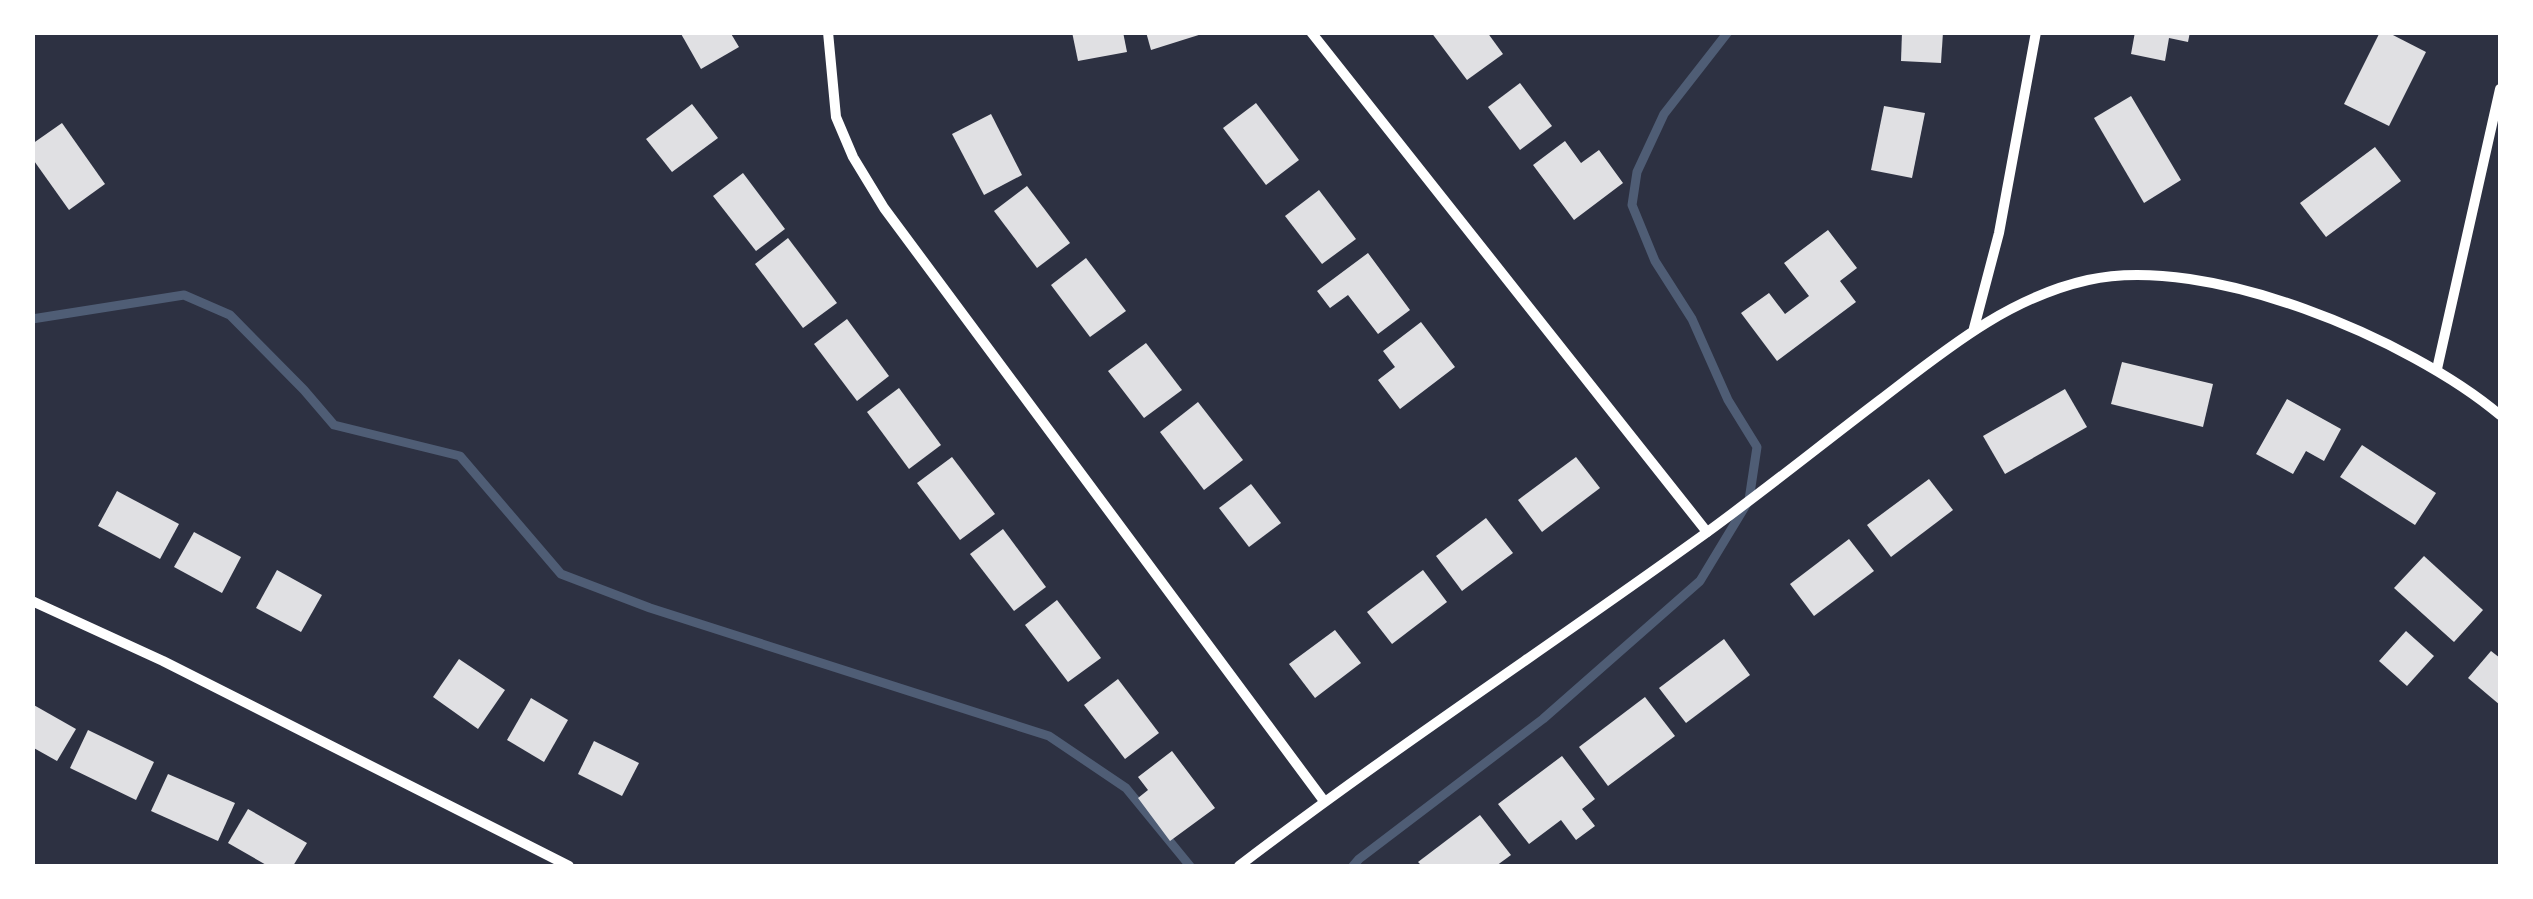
<svg xmlns="http://www.w3.org/2000/svg" width="2533" height="899" viewBox="0 0 2533 899" font-family="Rubik,sans-serif">
<style>
.lines{fill:none;stroke-linecap:round;stroke-linejoin:round}
.stream{stroke:#4f5d75;stroke-width:9}
.building{fill:#e0e0e3}
.minor{stroke:#fff;stroke-width:10}
</style>
<rect width="100%" height="100%" fill="#2d3142"/>
<g class="lines">
<!-- stream -->
<g class="stream">
<path d="M32,319L184,295L230,315L304,390L334,425L460,456L561,574L650,608L1049,736L1126,788L1190,866"/>
<path d="M1353,866L1359,859L1543,719L1700,581L1749,500L1757,447L1728,400L1692,319L1655,261L1632,205L1637,172L1664,114L1728,32"/>
</g>
</g>
<!-- building -->
<g class="building">
<path d="M680,32H730L739,47L701,69Z"/>
<path d="M1072,32H1123L1127,52L1078,61Z"/>
<path d="M1146,32H1205V33L1151,50Z"/>
<path d="M1431,32H1487L1503,54L1467,80Z"/>
<path d="M1902,32H1943L1941,63L1901,61Z"/>
<path d="M2135,32H2190L2188,42L2169,38L2165,61L2131,54Z"/>
<path d="M2380,32H2387L2426,52L2389,126L2344,104Z"/>
<path d="M1520,83L1552,126L1520,150L1488,107Z"/>
<path d="M2131,96L2181,180L2144,203L2094,118Z"/>
<path d="M1256,103L1299,160L1266,185L1223,128Z"/>
<path d="M692,104L718,138L672,172L646,139Z"/>
<path d="M1884,106L1925,113L1912,178L1871,170Z"/>
<path d="M991,114L1022,175L984,195L952,134Z"/>
<path d="M62,123L105,184L69,210L32,158V144Z"/>
<path d="M1565,141L1581,163L1599,150L1623,183L1574,220L1533,165Z"/>
<path d="M2375,147L2401,181L2326,237L2300,203Z"/>
<path d="M743,173L785,229L756,251L713,196Z"/>
<path d="M1027,186L1070,243L1037,268L994,211Z"/>
<path d="M1319,190L1356,239L1322,264L1285,216Z"/>
<path d="M1828,230L1857,268L1840,281L1856,302L1777,361L1741,313L1769,293L1785,314L1809,296L1784,263Z"/>
<path d="M788,238L837,303L803,328L755,264Z"/>
<path d="M1368,253L1410,310L1378,334L1348,295L1330,308L1317,291Z"/>
<path d="M1086,258L1126,311L1090,337L1051,285Z"/>
<path d="M847,319L889,376L857,401L814,344Z"/>
<path d="M1421,322L1455,367L1400,409L1378,380L1395,367L1383,351Z"/>
<path d="M1146,343L1182,390L1144,418L1108,371Z"/>
<path d="M2122,362L2213,384L2203,427L2111,404Z"/>
<path d="M899,388L941,445L909,469L867,412Z"/>
<path d="M2065,389L2087,427L2005,474L1983,436Z"/>
<path d="M2287,399L2341,429L2324,461L2306,451L2293,474L2256,454Z"/>
<path d="M1198,402L1243,460L1204,490L1160,432Z"/>
<path d="M2362,445L2436,493L2415,525L2340,477Z"/>
<path d="M952,457L995,514L960,540L917,483Z"/>
<path d="M1576,457L1600,488L1542,532L1518,500Z"/>
<path d="M1929,479L1953,510L1891,557L1867,525Z"/>
<path d="M1251,484L1281,523L1249,547L1219,508Z"/>
<path d="M117,491L179,524L160,559L98,526Z"/>
<path d="M1486,518L1513,553L1462,591L1436,556Z"/>
<path d="M1003,529L1046,587L1014,611L970,554Z"/>
<path d="M194,532L241,557L222,593L174,567Z"/>
<path d="M1849,539L1874,571L1814,616L1790,584Z"/>
<path d="M2424,556L2483,610L2454,642L2394,588Z"/>
<path d="M277,570L322,595L301,632L256,608Z"/>
<path d="M1423,570L1447,602L1392,644L1367,612Z"/>
<path d="M1057,600L1101,658L1068,682L1025,625Z"/>
<path d="M1335,630L1361,663L1315,698L1289,664Z"/>
<path d="M2406,631L2434,656L2407,686L2379,661Z"/>
<path d="M1724,639L1750,675L1686,723L1659,688Z"/>
<path d="M2491,651L2500,658V705L2468,678Z"/>
<path d="M459,659L505,690L478,729L433,697Z"/>
<path d="M1118,679L1159,733L1125,759L1084,705Z"/>
<path d="M1645,697L1675,736L1608,786L1579,747Z"/>
<path d="M531,698L568,720L544,762L507,740Z"/>
<path d="M32,704L76,729L57,761L32,747Z"/>
<path d="M88,730L154,762L136,800L70,768Z"/>
<path d="M594,741L639,763L622,796L578,774Z"/>
<path d="M1172,751L1215,808L1170,841L1138,798L1148,790L1138,777Z"/>
<path d="M1562,756L1595,799L1582,809L1595,826L1576,840L1561,820L1529,844L1498,804Z"/>
<path d="M168,774L235,803L218,841L151,811Z"/>
<path d="M248,809L307,843L293,866H268L228,843Z"/>
<path d="M1480,815L1511,855L1496,866H1422L1418,862Z"/>
</g>
<g class="lines">
<!-- minor -->
<g class="minor">
<path d="M828,32L836,117L853,157L884,208L1324,801"/>
<path d="M1311,32L1707,532"/>
<path d="M1974,328L1999,233L2036,32"/>
<path d="M2437,369L2500,89"/>
<path d="M32,601L163,661L569,866"/>
<path d="M1239,866C1391,750 1551,645 1706,533C1765,490 1822,444 1880,400C1944,351 2007,298 2088,280C2206,253 2410,339 2500,415"/>
</g>
</g>
<!-- border -->
<rect width="2533" height="899" fill="none" stroke="#ffffff" stroke-width="70"/>
</svg>
